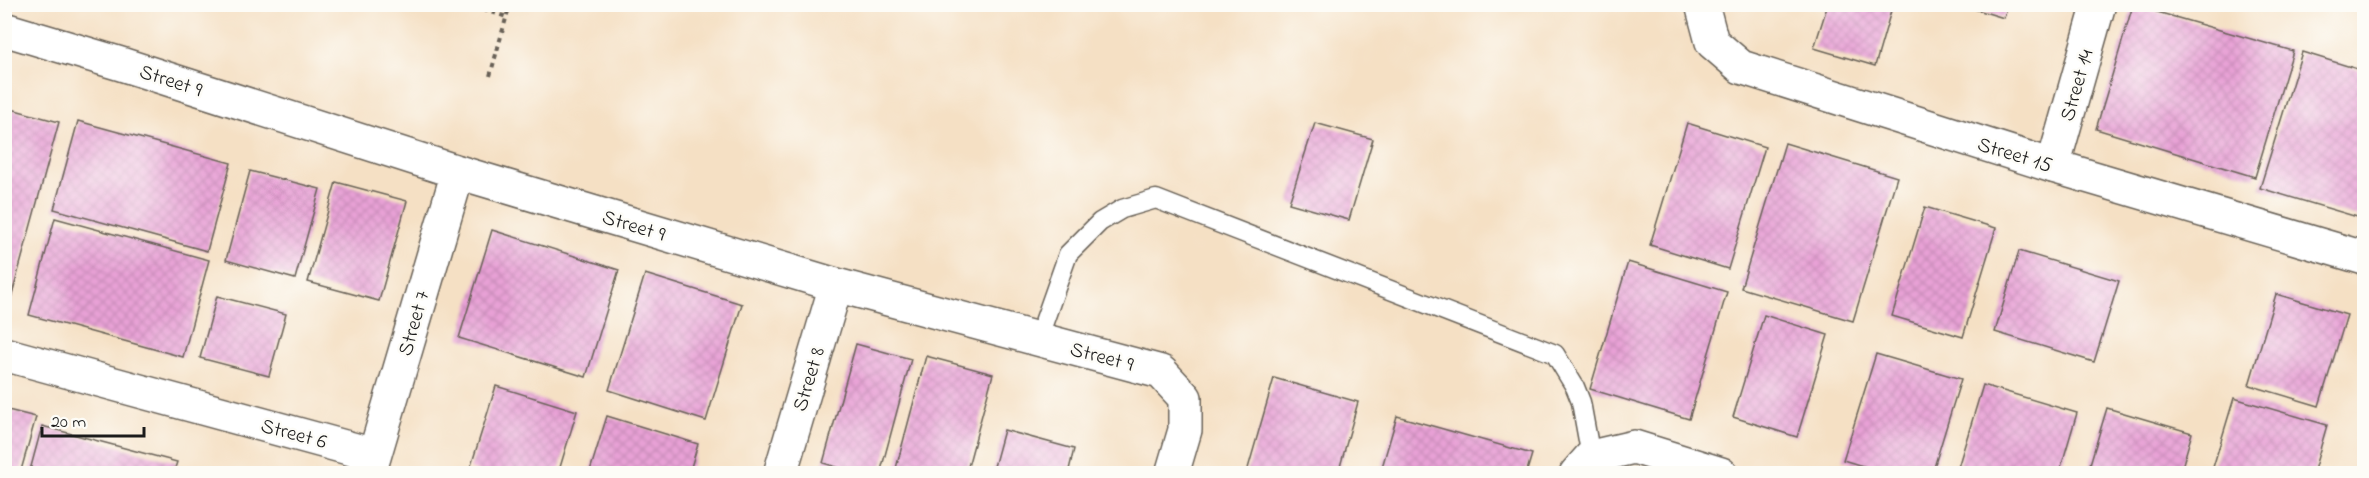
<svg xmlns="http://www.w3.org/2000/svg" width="2369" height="478" viewBox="0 0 2369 478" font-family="'Indie Flower',sans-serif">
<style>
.building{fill:url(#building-cross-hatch)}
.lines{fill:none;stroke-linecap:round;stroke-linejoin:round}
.lane-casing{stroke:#686157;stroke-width:21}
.street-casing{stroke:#686157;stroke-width:36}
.path{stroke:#686157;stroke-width:4;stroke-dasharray:4.5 4.5;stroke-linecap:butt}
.lane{stroke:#fff;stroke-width:18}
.street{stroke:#fff;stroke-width:33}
.labels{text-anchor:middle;stroke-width:5;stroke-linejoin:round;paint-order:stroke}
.street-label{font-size:21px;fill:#1c1c1c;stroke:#fdfcf7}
</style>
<defs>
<pattern id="building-cross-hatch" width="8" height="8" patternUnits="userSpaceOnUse" patternTransform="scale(1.5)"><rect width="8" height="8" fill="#e8a1d6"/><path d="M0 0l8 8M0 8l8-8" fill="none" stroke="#c68ab7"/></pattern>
</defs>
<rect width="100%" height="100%" fill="#fdfcf7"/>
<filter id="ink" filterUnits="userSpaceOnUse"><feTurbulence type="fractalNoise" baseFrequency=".0167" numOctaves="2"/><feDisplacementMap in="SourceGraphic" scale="12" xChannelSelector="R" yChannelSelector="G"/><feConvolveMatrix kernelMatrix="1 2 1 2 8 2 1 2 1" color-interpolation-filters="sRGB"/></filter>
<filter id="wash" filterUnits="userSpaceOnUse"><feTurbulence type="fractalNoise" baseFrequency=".008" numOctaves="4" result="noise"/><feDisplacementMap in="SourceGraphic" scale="24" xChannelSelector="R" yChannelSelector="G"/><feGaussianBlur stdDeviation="1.35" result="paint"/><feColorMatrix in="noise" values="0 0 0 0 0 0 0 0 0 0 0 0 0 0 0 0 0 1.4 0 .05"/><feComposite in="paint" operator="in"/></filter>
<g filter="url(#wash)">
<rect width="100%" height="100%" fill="#f5e0c4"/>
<g id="blocks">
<!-- building -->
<g class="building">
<path d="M1479,4H1493L1492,9Z"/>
<path d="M1828,4H1893L1875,66L1814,48Z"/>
<path d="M1961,5H2008L2004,18Z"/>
<path d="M2133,5L2293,51L2255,177L2096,129Z"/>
<path d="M2302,52L2364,71V219L2260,188Z"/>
<path d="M4,107L59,122L5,320H4Z"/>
<path d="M78,121L231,163L207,251L54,209Z"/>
<path d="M1315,123L1373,139L1349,220L1289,203Z"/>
<path d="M1687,123L1765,147L1728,269L1650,245Z"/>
<path d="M1785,143L1897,177L1853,321L1741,288Z"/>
<path d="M250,171L320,189L295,279L226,260Z"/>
<path d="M336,182L407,201L379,301L308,282Z"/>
<path d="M1925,207L1996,228L1963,337L1892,316Z"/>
<path d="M55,218L209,260L183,357L29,315Z"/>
<path d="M492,230L619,270L586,377L459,338Z"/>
<path d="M2019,251L2119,281L2094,362L1995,332Z"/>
<path d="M1628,262L1727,292L1689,419L1590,389Z"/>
<path d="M645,274L742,304L706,421L609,390Z"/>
<path d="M2276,294L2347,315L2319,406L2249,385Z"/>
<path d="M217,296L286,314L269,376L200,358Z"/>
<path d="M1764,315L1828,335L1797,437L1733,417Z"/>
<path d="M856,344L911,359L880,474H860L823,463Z"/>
<path d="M1876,354L1961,379L1932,474H1889L1843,460Z"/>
<path d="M926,356L993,374L966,474H902L895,472Z"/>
<path d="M1274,378L1358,402L1338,474L1247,472Z"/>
<path d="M1983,385L2077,413L2059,474H1956Z"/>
<path d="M496,386L577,411L558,474H484L470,469Z"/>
<path d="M2234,398L2327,425L2313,474H2211Z"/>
<path d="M2107,408L2192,433L2180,474H2087Z"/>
<path d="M4,409L36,417L20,474H4Z"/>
<path d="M607,416L698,444L689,474H589Z"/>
<path d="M1397,416L1532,454L1526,474H1380Z"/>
<path d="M42,426L177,462L173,474H29Z"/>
<path d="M1004,430L1074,449L1068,474H992Z"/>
</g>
</g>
</g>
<g filter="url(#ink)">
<use href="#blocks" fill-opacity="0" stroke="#686157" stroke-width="1.5"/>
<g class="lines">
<!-- lane casing -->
<g class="lane-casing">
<path id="lane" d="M1038,339L1068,254L1100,222L1122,209L1156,199L1555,354L1575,387L1581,402L1591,457"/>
</g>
<!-- street casing -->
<g class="street-casing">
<g id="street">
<path d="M1704,4L1703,8L1712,42L1741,67L2053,166L2364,258"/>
<path d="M4,29L121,64L458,172L836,285L1161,372L1185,398V430L1172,474"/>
<path d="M2053,166L2099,4"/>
<path d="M4,354L374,455"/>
<path d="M369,474L458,172"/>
<path d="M780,474L836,285"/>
<path d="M1576,474L1591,457L1634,447L1721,474"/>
</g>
</g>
<!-- path -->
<g class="path">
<path d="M466,4L507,17"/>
<path d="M490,76L510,4"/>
</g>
<!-- lane -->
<use href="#lane" class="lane"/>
<!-- street -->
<use href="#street" class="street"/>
</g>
</g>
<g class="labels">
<!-- street labels -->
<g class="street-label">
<text transform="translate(171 80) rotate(18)" y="7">Street 9</text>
<text transform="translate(2076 85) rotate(-74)" y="7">Street 14</text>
<text transform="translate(2015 154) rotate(17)" y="7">Street 15</text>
<text transform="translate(634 225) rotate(17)" y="7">Street 9</text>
<text transform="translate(413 323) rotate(-74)" y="7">Street 7</text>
<text transform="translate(1102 356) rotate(15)" y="7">Street 9</text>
<text transform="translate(808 379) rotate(-73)" y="7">Street 8</text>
<text transform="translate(294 433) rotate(15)" y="7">Street 6</text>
</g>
</g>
<!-- margin -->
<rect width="2369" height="478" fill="none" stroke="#fdfcf7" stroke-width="24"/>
<!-- scale -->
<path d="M42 427v9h102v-9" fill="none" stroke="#1c1c1c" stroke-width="3"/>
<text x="51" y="427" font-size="18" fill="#1c1c1c" stroke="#fdfcf7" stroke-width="4.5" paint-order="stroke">20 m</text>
</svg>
